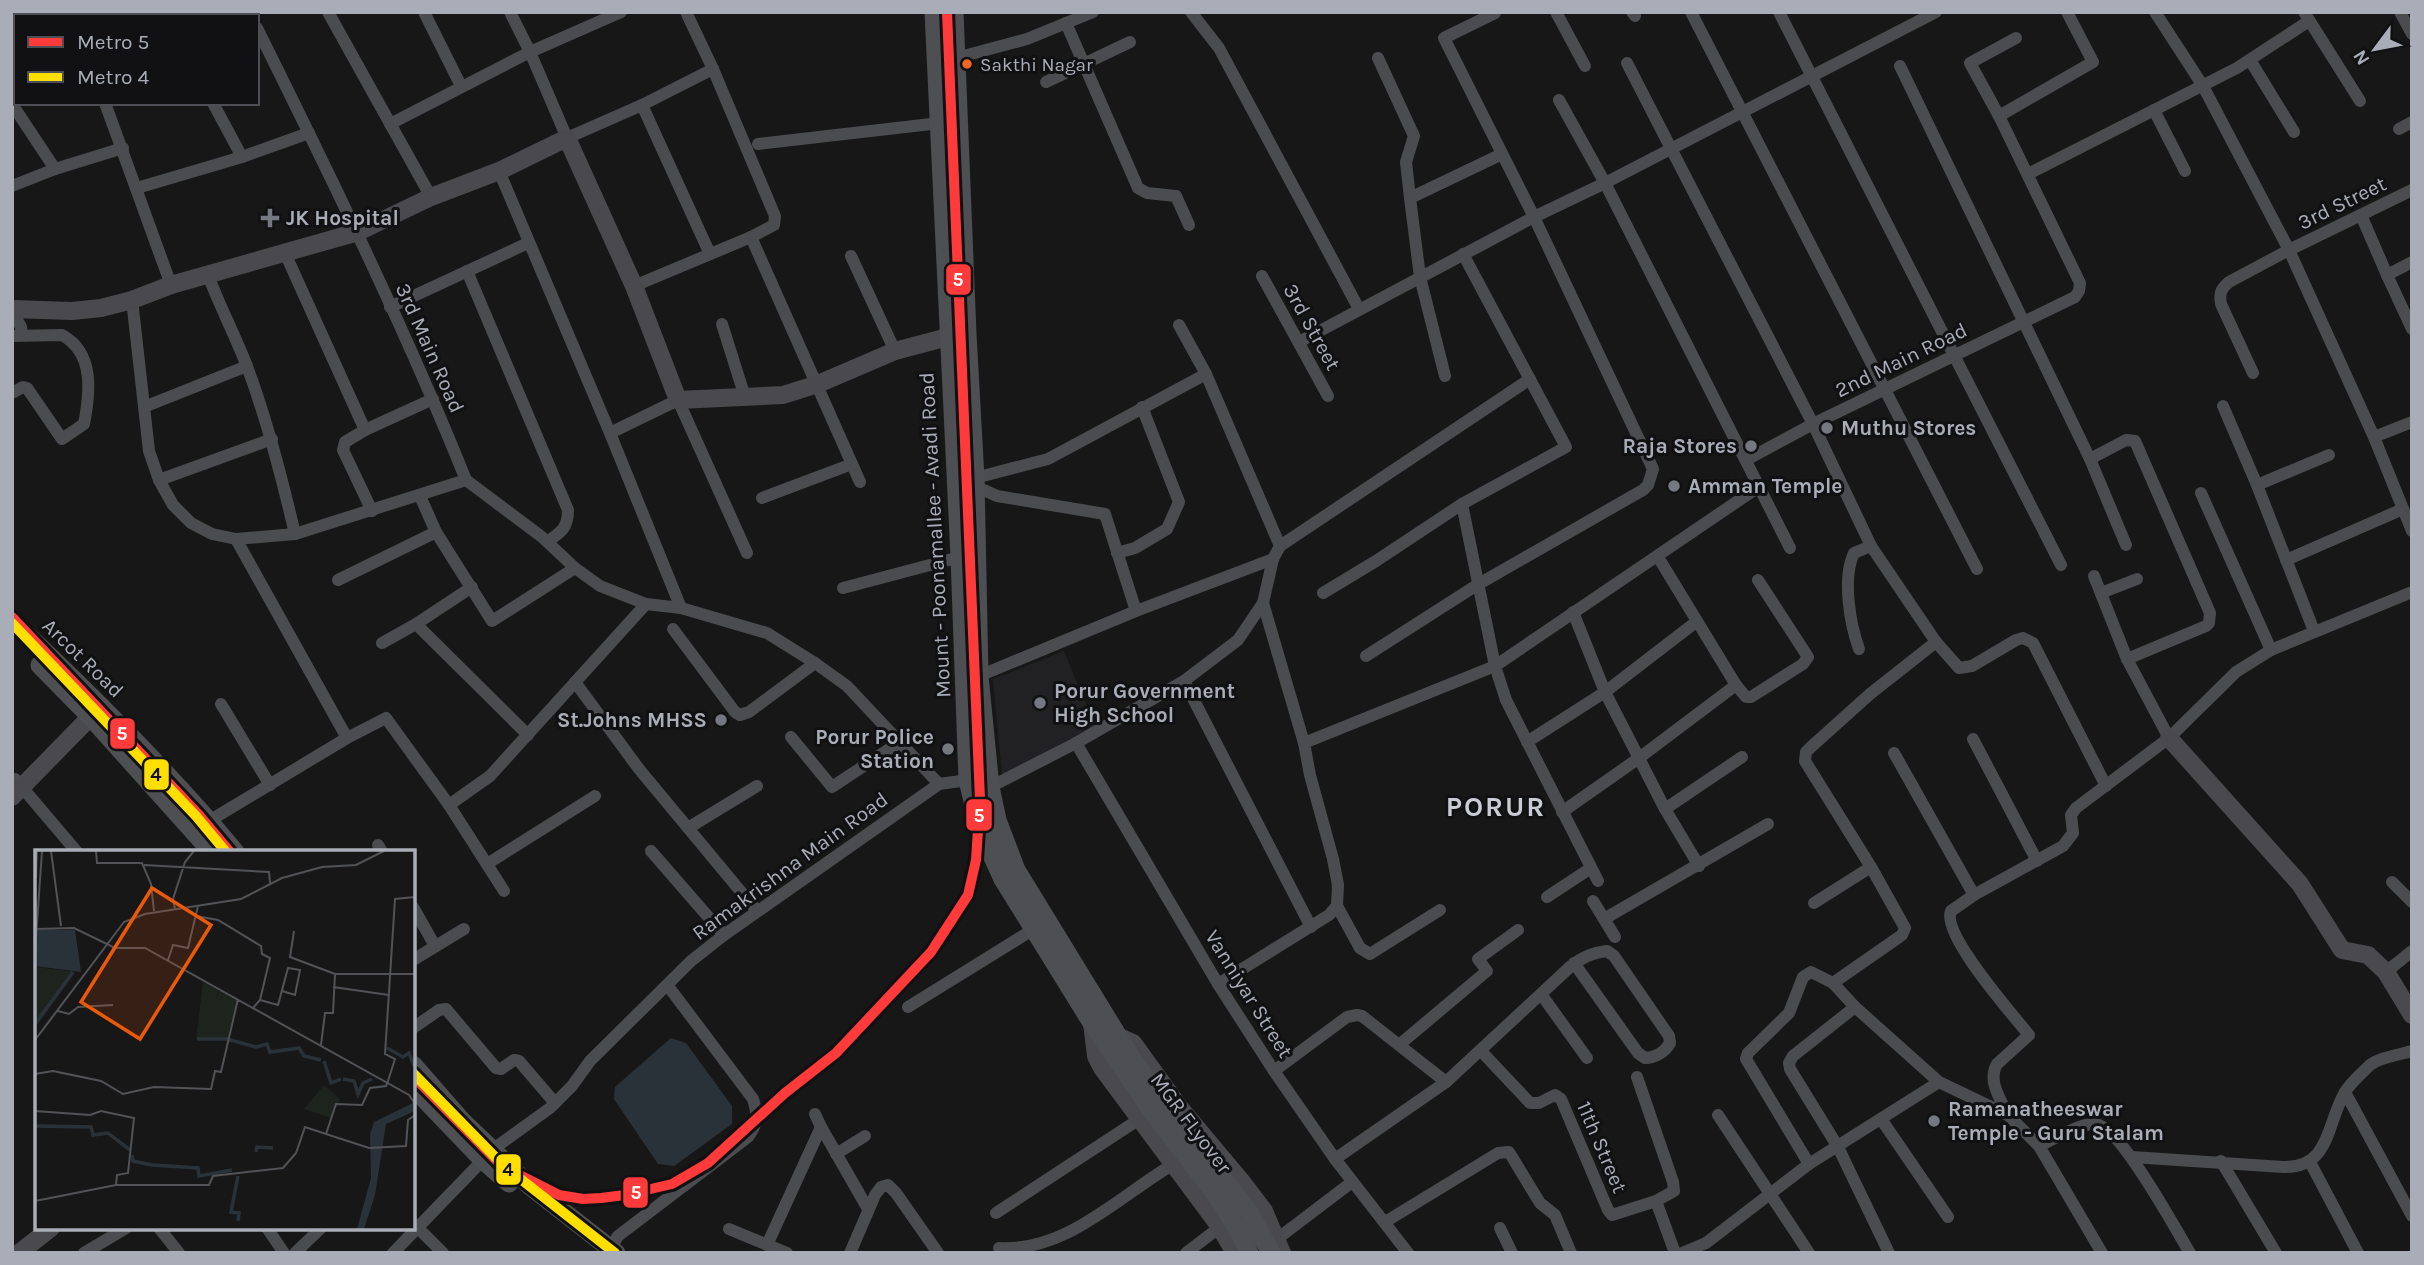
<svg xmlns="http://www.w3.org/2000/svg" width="2424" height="1265" viewBox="0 0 2424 1265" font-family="Karla,sans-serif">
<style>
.built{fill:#212123}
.water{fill:#2a3239}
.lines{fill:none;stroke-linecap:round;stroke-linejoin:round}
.street{stroke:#4b4c50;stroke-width:12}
.secondary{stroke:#4a4a4e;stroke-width:18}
.primary{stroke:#4d4f52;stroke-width:19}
.metro-1-casing{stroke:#111113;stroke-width:16}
.metro-2-casing{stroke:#111113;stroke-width:16}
.metro-1{stroke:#ff3a3a;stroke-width:10}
.metro-2{stroke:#ffdf00;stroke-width:10}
.bus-dot{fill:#f26522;stroke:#111113;stroke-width:2.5}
.poi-dot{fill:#757880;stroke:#111113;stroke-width:2.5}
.labels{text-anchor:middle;stroke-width:6;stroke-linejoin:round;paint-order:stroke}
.bus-label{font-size:19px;fill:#a8adb8;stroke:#111113;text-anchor:start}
.street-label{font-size:21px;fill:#a8adb8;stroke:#111113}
.poi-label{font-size:21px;font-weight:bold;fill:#a8adb8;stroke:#111113;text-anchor:start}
.district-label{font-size:28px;font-weight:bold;letter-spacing:2px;fill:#c9ccd4;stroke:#111113}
.inset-river{fill:none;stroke:#2a3239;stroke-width:3.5}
.inset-road{fill:none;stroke:#515357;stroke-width:2}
.view{fill:#e8590c;fill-opacity:0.15;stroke:#e8590c;stroke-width:3.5}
.inset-edge{fill:none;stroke:#a8adb8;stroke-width:3.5}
.line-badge{stroke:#111113;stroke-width:2.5}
.badge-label{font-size:19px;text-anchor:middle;font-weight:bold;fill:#fff}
.pale-badge-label{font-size:19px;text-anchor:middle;font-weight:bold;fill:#111}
</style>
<rect width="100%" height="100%" fill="#171717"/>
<!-- built -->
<path class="built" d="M1064,651L1095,726L1002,775L993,679Z"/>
<!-- water -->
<path class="water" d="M671,1038L686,1043L732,1106V1124L674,1166L658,1164L614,1099L615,1087Z"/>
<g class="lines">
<!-- street -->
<g class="street">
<path d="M74,12L75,16"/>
<path d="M168,12L170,16"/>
<path d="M249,12L251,16"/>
<path d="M328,12L431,197"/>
<path d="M424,12L461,86"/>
<path d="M510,12L530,52L567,138L642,105L713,69"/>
<path d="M1191,12L1219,48L1359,309"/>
<path d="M1556,12L1585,66"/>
<path d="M1632,12L1635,16"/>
<path d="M1691,12L1977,569"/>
<path d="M1779,12L2061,565"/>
<path d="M2155,12L2203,86L2289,250L2374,437L2412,531"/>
<path d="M2304,12L2360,101"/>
<path d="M2400,12L2412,34"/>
<path d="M1066,23L1138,188L1147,193L1176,196L1189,225"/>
<path d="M257,28C331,177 404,326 466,480"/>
<path d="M12,39V42"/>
<path d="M956,58L1027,39L1093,12"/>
<path d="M1378,58L1414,136L1406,162L1410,198L1420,277L1445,376"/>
<path d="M2250,60L2294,132"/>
<path d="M1627,63L1813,424L1871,546L1936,642L1959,668L1972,666L2016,640L2023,638L2033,643L2106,786"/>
<path d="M1900,66L2090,459L2126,545"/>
<path d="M1046,82L1130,42"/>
<path d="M1559,100L1605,183L1790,548"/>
<path d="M105,103L171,285"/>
<path d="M213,103L242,157"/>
<path d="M12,104L55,169"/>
<path d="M642,105L710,254"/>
<path d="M2154,110L2185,171"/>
<path d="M1999,116L2093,62L2067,12"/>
<path d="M390,124L530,52L621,12"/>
<path d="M2399,129L2412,122"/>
<path d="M758,144L940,123"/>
<path d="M499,171L610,433L681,608"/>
<path d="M2028,174L2237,68L2309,21"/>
<path d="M12,186L55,169L123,148"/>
<path d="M137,188L242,157L309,133"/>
<path d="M1410,198L1502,154"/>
<path d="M2361,215L2387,275"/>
<path d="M751,237L860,482"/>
<path d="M285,253L365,430"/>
<path d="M851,256L895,351"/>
<path d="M2412,262L2387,275L2412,329"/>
<path d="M467,271L568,510C568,527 562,532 548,541"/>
<path d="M208,275C220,307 236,337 248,369C268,423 282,478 295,534"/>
<path d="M1262,276L1328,396"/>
<path d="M634,286L751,237L774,225L775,216L713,69L686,12"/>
<path d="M132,300L149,451L159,480L173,505L191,523L212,534L236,539L295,534L466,480"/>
<path d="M390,307L528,243"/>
<path d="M12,311L21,327L22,335"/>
<path d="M722,324L745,397"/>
<path d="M12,336L62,335C95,353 90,393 84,424L62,439L27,388L23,387L12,393"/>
<path d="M1299,342L1534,217L1605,183L1936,12"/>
<path d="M2253,373L2221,304C2219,293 2221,289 2229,282L2289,250L2412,190"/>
<path d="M2223,406L2257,485L2314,631"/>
<path d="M144,407L247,366"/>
<path d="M610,433L678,400L747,553"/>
<path d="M2374,437L2412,422"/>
<path d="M2090,459L2126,440L2135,441L2210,613L2209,623L2206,626L2127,659"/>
<path d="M1746,460L1813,424L2075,297L2079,291L2080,283L1999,116L1970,63L2016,38"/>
<path d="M975,478L1048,459L1206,374"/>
<path d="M159,480L272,439"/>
<path d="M466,480L542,537L575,568L600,586L646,604L681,608L767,633L815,663L847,686L939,784"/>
<path d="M2257,485L2329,455"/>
<path d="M975,486L997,496L1105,514L1136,611"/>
<path d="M2201,493L2271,650"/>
<path d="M420,496L436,532L492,621L575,568"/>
<path d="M762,498L852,464"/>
<path d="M1462,504L1495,666L1506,700L1598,881"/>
<path d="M372,511L343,450L345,442L365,430L433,399"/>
<path d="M236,539L347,738"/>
<path d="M1280,546L1530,379"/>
<path d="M1117,553L1135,548L1167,529L1179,502L1142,407"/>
<path d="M1658,557L1736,685L1746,697H1751L1803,664L1808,657L1758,580"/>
<path d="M2286,560L2403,509"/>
<path d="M2094,576L2127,659L2169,738"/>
<path d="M338,580L436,532"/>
<path d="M843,588L960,557"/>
<path d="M1323,593L1376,561L1462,504L1566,447L1463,254"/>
<path d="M2101,593L2137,579"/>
<path d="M1573,612L1605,692L1665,809L1699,866"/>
<path d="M416,624L528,735"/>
<path d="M673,629L735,712L740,715L749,712L815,663"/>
<path d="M382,643L416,624L472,587"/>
<path d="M1859,649C1850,624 1842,578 1854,553L1871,546"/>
<path d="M1366,656L1477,585L1643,490L1648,485L1653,469L1534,217L1444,38L1495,13"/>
<path d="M979,676L1136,611L1273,559"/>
<path d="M1184,681L1311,927"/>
<path d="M575,682L639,769L757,911"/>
<path d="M221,704L270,785"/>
<path d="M791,737L832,787L900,742"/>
<path d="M1973,739L2037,861"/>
<path d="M1527,742L1605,692L1696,622"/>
<path d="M1076,743L1218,984L1274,1071L1335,1159L1408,1253"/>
<path d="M1304,743L1495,666L1760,486"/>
<path d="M1894,753L1974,895"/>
<path d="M15,779L77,852"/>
<path d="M990,787L1076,743L1184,681L1238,640L1263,603L1273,559L1280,546L1206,374L1179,325"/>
<path d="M449,805L490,776L646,604"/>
<path d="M1665,809L1742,757"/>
<path d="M1562,812L1639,758L1736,685"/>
<path d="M209,821L347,738L386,718L449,805L504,891"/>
<path d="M688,828L757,786"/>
<path d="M378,845L382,852"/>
<path d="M651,851L724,935"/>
<path d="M487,864L595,796"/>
<path d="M2392,882L2412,902"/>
<path d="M1547,897L1591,868"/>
<path d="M1593,901L1615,937"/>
<path d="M1814,903L1871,867"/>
<path d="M1337,906L1360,948L1370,954L1440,910"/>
<path d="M413,907L435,946"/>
<path d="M1604,919L1768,824"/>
<path d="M413,960L464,929"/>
<path d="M2386,972L2412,951"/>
<path d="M1833,983L1902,935L1905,928L1871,867L1805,761L1806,752L1811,747L1870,694L1936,642"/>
<path d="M1218,984L1329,915L1337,906L1338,885L1333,859L1310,775L1304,743L1263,603"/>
<path d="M1541,994L1587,1058"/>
<path d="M908,1007L1034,929"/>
<path d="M1855,1007L1793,1056L1789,1063L1790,1069L1838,1147L1889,1253"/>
<path d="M413,1028L439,1010L446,1009L496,1068L501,1069L514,1060L519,1061L555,1103"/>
<path d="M1399,1045L1487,971L1478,959L1518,930"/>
<path d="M1481,1051L1530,1103H1539L1555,1095L1561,1099L1608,1210L1612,1215L1656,1201L1674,1191L1673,1182L1637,1077"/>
<path d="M1274,1071L1347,1017L1357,1015L1362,1016L1446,1082"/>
<path d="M2345,1092L2412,1216"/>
<path d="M815,1114L821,1127"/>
<path d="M1718,1115L1809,1253"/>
<path d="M2008,1115C2001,1100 1987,1081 1997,1064L2029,1035C2013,1015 1941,934 1951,911L1974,895L2063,846L2073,833L2071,815L2076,808L2169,738L2236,672L2271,650L2412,592"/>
<path d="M1881,1119L1948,1217"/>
<path d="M2039,1146C2054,1139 2080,1123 2095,1124C2119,1124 2176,1230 2190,1253"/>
<path d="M492,1150L550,1108L572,1086L590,1061L691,961L724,935L939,784L968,780"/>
<path d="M836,1154L865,1136"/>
<path d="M2132,1157L2283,1167C2330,1168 2326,1126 2344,1094C2349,1084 2362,1073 2370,1065C2380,1057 2399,1055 2412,1051"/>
<path d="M1335,1159L1446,1082L1571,966C1583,957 1592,953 1607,951L1614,956L1669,1036L1670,1043C1665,1052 1655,1058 1645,1058L1638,1053L1574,963"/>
<path d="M2221,1161L2276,1253"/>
<path d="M2310,1162L2358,1253"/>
<path d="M1809,1164L1746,1059L1748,1053L1789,1013L1803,977L1811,972L1833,983L1855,1007L1939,1082L2008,1115L2039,1146L2102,1253"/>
<path d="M1656,1201L1675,1253"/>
<path d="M996,1213L1138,1120"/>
<path d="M1385,1222L1498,1153L1509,1152L1540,1203L1555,1215L1571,1253"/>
<path d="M413,1223L443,1253"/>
<path d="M159,1228L179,1253"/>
<path d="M267,1228L284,1253"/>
<path d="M1500,1228L1512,1253"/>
<path d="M729,1229L787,1253"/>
<path d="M1277,1239L1352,1182"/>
<path d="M767,1245L821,1127L868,1209"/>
<path d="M999,1248C1066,1252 1118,1197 1172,1165"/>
<path d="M610,1249L618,1236L748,1137C758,1124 758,1115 753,1099L668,986"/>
<path d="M84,1253L126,1228"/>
<path d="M295,1253L321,1228"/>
<path d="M393,1253L483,1160"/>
<path d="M850,1253L875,1195L881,1187L888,1185L896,1193L938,1253"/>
<path d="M1186,1253L1220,1227"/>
<path d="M1682,1253L1706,1243L1809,1164L1939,1082"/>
</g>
<!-- secondary -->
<g class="secondary">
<path d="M12,309L72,311L101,308L132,300L171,285L358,232L431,197L499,171L567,138L634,286L678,400L783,395L818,384L895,351L948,337"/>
<path d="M2169,738L2300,884L2342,950L2368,955L2386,972L2412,1015"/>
<path d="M12,797L101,706"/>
<path d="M1092,1023L1096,1056L1102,1068L1220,1227L1235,1253"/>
<path d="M1117,1036L1133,1043L1180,1108L1242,1182L1264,1211L1282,1253"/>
<path d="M19,1253L51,1228"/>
</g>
<!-- primary -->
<g class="primary">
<path d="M934,12L960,557L968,780L979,826L1003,879L1092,1023L1152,1111L1218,1197L1244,1240L1249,1253"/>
<path d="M954,12L967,334L975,478L979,676L990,787L997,820L1016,870L1130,1056L1161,1100L1249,1212L1271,1253"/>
<path d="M12,621C90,694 167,770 235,852"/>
<path d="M40,665L91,717L212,852"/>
<path d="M413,1065L461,1120L529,1185L616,1253"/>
<path d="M413,1087L483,1160L509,1183"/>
</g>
<!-- metro-1 casing -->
<g class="metro-1-casing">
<g id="metro-1">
<path d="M12,617L199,815L230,852"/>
<path d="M413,1076L502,1166L559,1195L583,1199L601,1198L625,1195L672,1184L708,1163L785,1093L836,1053L931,952L968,895L976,860L980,800L947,12"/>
</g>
</g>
<!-- metro-2 casing -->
<g class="metro-2-casing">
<g id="metro-2">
<path d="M12,623L196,816L226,852"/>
<path d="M413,1073L504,1166L615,1253"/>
</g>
</g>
<!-- metro-1 -->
<use href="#metro-1" class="metro-1"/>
<!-- metro-2 -->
<use href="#metro-2" class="metro-2"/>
</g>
<!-- markers -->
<circle class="bus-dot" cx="967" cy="64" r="6"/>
<g class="poi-dot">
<path d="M266.5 207.5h7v7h7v7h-7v7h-7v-7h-7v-7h7z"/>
<circle cx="1827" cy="428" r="7"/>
<circle cx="1751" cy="446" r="7"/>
<circle cx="1674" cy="486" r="7"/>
<circle cx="1040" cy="703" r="7"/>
<circle cx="721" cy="720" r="7"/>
<circle cx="948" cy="749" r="7"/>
<circle cx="1934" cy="1121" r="7"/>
</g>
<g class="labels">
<!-- bus labels -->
<g class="bus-label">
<text x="980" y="71">Sakthi Nagar</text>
</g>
<!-- street labels -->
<g class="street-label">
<text transform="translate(2342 203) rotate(-26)" y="7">3rd Street</text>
<text transform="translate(1312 327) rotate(61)" y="7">3rd Street</text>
<text transform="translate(430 348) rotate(66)" y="7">3rd Main Road</text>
<text transform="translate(1901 360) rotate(-26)" y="7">2nd Main Road</text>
<text transform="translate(935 535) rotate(-93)" y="7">Mount - Poonamallee - Avadi Road</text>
<text transform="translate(83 658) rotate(44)" y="7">Arcot Road</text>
<text transform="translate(790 866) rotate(-36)" y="7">Ramakrishna Main Road</text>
<text transform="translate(1249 994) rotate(58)" y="7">Vanniyar Street</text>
<text transform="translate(1191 1123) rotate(53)" y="7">MGR FLyover</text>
<text transform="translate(1602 1147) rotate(67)" y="7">11th Street</text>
</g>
<!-- poi labels -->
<g class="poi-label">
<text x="286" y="225">JK Hospital</text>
<text x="1841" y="435">Muthu Stores</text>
<text x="1737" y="453" text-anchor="end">Raja Stores</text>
<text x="1688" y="493">Amman Temple</text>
<text x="1054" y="698">Porur Government<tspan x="1054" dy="24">High School</tspan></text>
<text x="707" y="727" text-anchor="end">St.Johns MHSS</text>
<text x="934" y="744" text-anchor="end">Porur Police<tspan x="934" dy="24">Station</tspan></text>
<text x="1948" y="1116">Ramanatheeswar<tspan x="1948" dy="24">Temple - Guru Stalam</tspan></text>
</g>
<!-- district labels -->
<g class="district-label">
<text x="1496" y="816">PORUR</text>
</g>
</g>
<!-- overview -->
<g transform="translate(35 850)">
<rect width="380" height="380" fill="#171717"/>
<path d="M1,117L41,122L0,178V119ZM168,132L184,141L179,152L185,141L202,151L192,189H161ZM289,235L305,249L296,268L269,259Z" fill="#1d241e"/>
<path d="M0,80H40L46,122L0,116ZM380,252V261L351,274L340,345L329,379H322L336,328L335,284L339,272Z" fill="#2a3239"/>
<path class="inset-river" d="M0,174L38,122M162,189H192L221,197L232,194L235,202L264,198L269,206L286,210M352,198L368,207L374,203L379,216M289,211L296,233L306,229M308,229L319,231L323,244L328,233L337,229M0,276L56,277L58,285L73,283L95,300M221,302L222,297L238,298M97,305L98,311L117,315L163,318L164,326L197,320M203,371L204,363L196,362L203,326"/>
<path class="inset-road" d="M16,1L26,76M61,1L62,13H107L116,34L119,61M109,15L234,22L235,33M1,28L2,1M140,59L138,49L150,12L159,1M161,66L183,70L226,96L227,104L235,108L225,150L218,158M0,79L39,78L80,98H110L374,245L380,254M259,81L255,107L300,124H357M0,102L7,1M133,110L138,95L153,98L163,56M357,124H380M298,137L354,145M225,150L243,155L253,118L265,120L260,145L247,141M23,161L34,164L43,157L78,155M0,190L89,72L110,64L206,49L247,28L287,17L321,15L349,1M286,195L290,163H298L300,124M0,224L18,221L66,231L88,244L119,237L176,239L180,221L186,222L203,149M352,234L360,209L350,204L360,49L380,47M0,261L55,265L66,261L99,268L93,323L82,325L81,335M291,284L334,298L371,296L373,270L380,265M0,351L81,335H174L178,326L248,318L261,303L270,277L291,284L301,254L327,255L335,238L351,236L353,231"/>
<path class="view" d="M117,38L176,75L105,189L46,152Z"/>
<rect width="380" height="380" class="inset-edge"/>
</g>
<g class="line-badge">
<rect x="945" y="263" width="27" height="33" rx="7" fill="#ff3a3a"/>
<rect x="109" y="717" width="27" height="33" rx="7" fill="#ff3a3a"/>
<rect x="143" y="758" width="27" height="33" rx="7" fill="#ffdf00"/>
<rect x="965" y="798" width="28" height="34" rx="7" fill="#ff3a3a"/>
<rect x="495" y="1153" width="27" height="33" rx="7" fill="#ffdf00"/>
<rect x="622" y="1176" width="27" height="33" rx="7" fill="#ff3a3a"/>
</g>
<g class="badge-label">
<text x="958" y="286">5</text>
<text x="122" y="740">5</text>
<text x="979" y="822">5</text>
<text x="636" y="1199">5</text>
</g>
<g class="pale-badge-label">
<text x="156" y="781">4</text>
<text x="508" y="1176">4</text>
</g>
<!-- border -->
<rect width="2424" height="1265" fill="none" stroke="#a8adb8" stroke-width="28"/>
<!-- legend -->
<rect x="14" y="14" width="245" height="91" fill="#111113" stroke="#4d4f55" stroke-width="2"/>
<rect x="28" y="37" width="35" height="10" fill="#ff3a3a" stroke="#4d4f55" stroke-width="2"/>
<text x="77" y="49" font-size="21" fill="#a8adb8">Metro 5</text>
<rect x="28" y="72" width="35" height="10" fill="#ffdf00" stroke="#4d4f55" stroke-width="2"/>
<text x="77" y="84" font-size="21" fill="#a8adb8">Metro 4</text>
<!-- north arrow -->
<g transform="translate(2375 49) rotate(238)" stroke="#111113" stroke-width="5" paint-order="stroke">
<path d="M0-5L12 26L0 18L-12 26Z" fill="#a8adb8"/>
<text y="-10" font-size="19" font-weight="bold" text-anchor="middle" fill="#a8adb8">N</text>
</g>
</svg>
